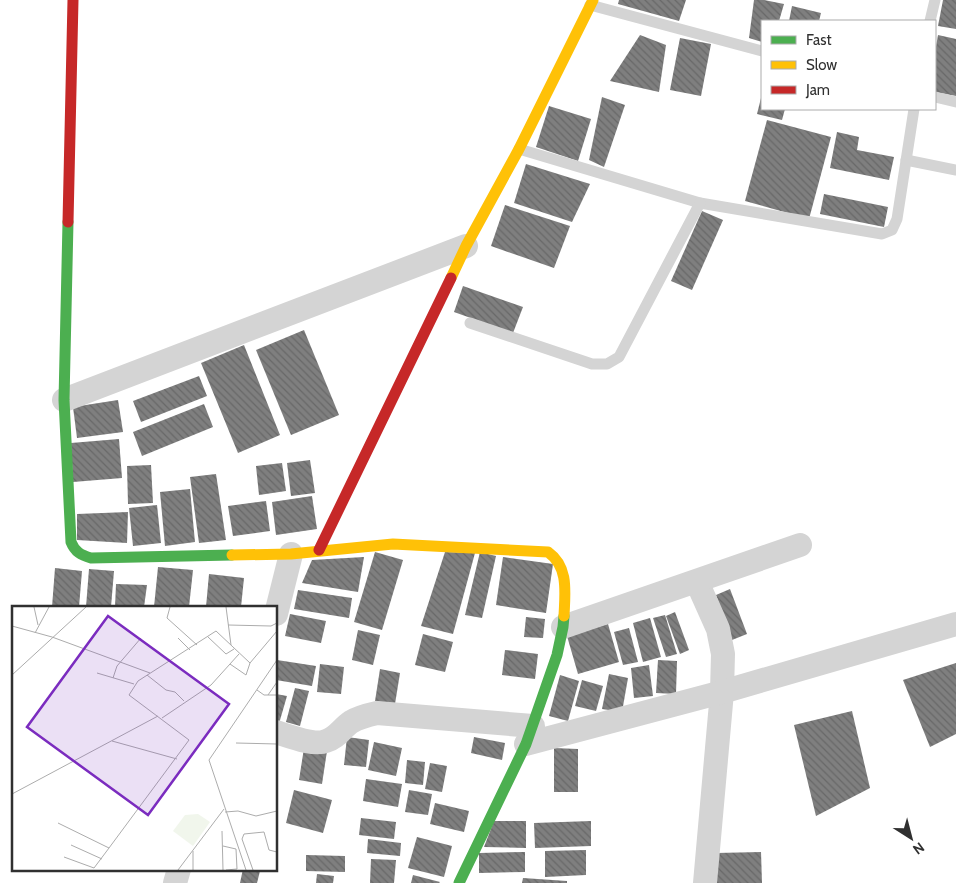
<svg xmlns="http://www.w3.org/2000/svg" width="956" height="883" viewBox="0 0 956 883" font-family="Cabin,sans-serif">
<style>
.building{fill:url(#building-back-hatch)}
.lines{fill:none;stroke-linecap:round;stroke-linejoin:round}
.lane{stroke:#d4d4d4;stroke-width:11}
.street{stroke:#d4d4d4;stroke-width:24}
.fast{stroke:#4caf50;stroke-width:11}
.slow{stroke:#ffc107;stroke-width:11}
.jam{stroke:#c62828;stroke-width:11}
.inset-road{fill:none;stroke:#acacac;stroke-width:1}
.view{fill:#7b2cbf;fill-opacity:0.15;stroke:#7b2cbf;stroke-width:2.5}
.inset-edge{fill:none;stroke:#303030;stroke-width:2.5}
</style>
<defs>
<pattern id="building-back-hatch" width="6" height="6" patternUnits="userSpaceOnUse" patternTransform="scale(1.25)"><rect width="6" height="6" fill="#7f7f7f"/><path d="M-1 5l2 2M0 0l6 6M5-1l2 2" fill="none" stroke="#686868"/></pattern>
</defs>
<rect width="100%" height="100%" fill="#fff"/>
<!-- building -->
<g class="building">
<path d="M619,0H686L679,21L618,4Z"/>
<path d="M754,0H764L784,4L779,21H762V42L749,38Z"/>
<path d="M943,0H956V29L938,26Z"/>
<path d="M792,6L821,13L819,21H789Z"/>
<path d="M640,35L666,45L659,92L610,81Z"/>
<path d="M938,35L956,39V96L935,92V52Z"/>
<path d="M680,38L711,44L701,96L670,90Z"/>
<path d="M762,94V109H785L782,120L757,114Z"/>
<path d="M602,97L625,105L604,167L589,160Z"/>
<path d="M549,106L591,119L578,161L536,147Z"/>
<path d="M767,120L831,137L809,219L745,201Z"/>
<path d="M837,132L859,137L857,150L894,157L889,180L830,168Z"/>
<path d="M526,164L590,184L572,222L514,203Z"/>
<path d="M824,194L888,207L884,227L820,214Z"/>
<path d="M505,205L570,226L554,268L491,246Z"/>
<path d="M702,211L723,220L692,290L671,281Z"/>
<path d="M463,286L523,307L513,333L454,312Z"/>
<path d="M304,330L339,415L291,435L256,350Z"/>
<path d="M244,345L280,435L238,453L201,363Z"/>
<path d="M199,376L207,396L141,422L133,401Z"/>
<path d="M118,400L123,432L77,438L73,407Z"/>
<path d="M204,404L213,427L142,456L133,432Z"/>
<path d="M119,439L122,478L73,482L71,443Z"/>
<path d="M310,460L315,493L291,496L287,463Z"/>
<path d="M282,463L286,491L259,495L256,466Z"/>
<path d="M151,465L153,503L128,504L127,466Z"/>
<path d="M216,474L226,540L199,543L190,477Z"/>
<path d="M190,489L195,542L165,546L160,492Z"/>
<path d="M312,496L317,529L276,535L272,502Z"/>
<path d="M266,501L270,531L233,536L228,506Z"/>
<path d="M157,505L161,543L133,546L129,508Z"/>
<path d="M128,512L127,543L77,540V514Z"/>
<path d="M375,552L403,560L382,630L354,622Z"/>
<path d="M445,552L475,553L453,634L421,626Z"/>
<path d="M480,552L496,556L482,618L465,615Z"/>
<path d="M364,557L358,592L302,583L312,560Z"/>
<path d="M503,557L553,564L546,613L496,605Z"/>
<path d="M158,567L193,570L189,607H154Z"/>
<path d="M55,568L82,571L79,607H52Z"/>
<path d="M89,569L114,571L111,607H86Z"/>
<path d="M209,574L244,578L241,607H206Z"/>
<path d="M116,584L147,585L144,607H115Z"/>
<path d="M730,589L747,634L732,640L716,595Z"/>
<path d="M298,590L352,598L349,618L294,609Z"/>
<path d="M675,612L689,650L680,654L666,616Z"/>
<path d="M290,614L326,621L321,643L285,636Z"/>
<path d="M665,615L677,654L666,657L653,618Z"/>
<path d="M526,617L545,619L543,638L524,637Z"/>
<path d="M650,618L661,657L643,662L633,623Z"/>
<path d="M608,624L619,662L578,674L567,636Z"/>
<path d="M629,628L638,662L623,665L614,632Z"/>
<path d="M358,630L380,635L373,665L352,660Z"/>
<path d="M423,634L453,642L445,672L415,665Z"/>
<path d="M505,650L538,654L535,679L502,675Z"/>
<path d="M277,660L316,666L312,686L276,680Z"/>
<path d="M658,660L677,661L676,694L656,693Z"/>
<path d="M956,663V734L930,747L903,680Z"/>
<path d="M320,664L344,667L341,694L317,692Z"/>
<path d="M649,665L653,696L634,698L631,668Z"/>
<path d="M380,669L400,673L395,704L375,701Z"/>
<path d="M609,674L628,678L622,712L602,709Z"/>
<path d="M560,675L579,681L568,721L549,716Z"/>
<path d="M582,680L603,686L596,711L575,706Z"/>
<path d="M295,688L309,691L300,726L286,722Z"/>
<path d="M276,694L287,696L278,727H276Z"/>
<path d="M852,711L870,788L816,816L794,725Z"/>
<path d="M347,737L369,740L366,767L344,765Z"/>
<path d="M474,737L505,743L502,760L471,753Z"/>
<path d="M374,742L402,748L396,776L368,770Z"/>
<path d="M304,748L327,751L322,784L299,780Z"/>
<path d="M554,748L578,749V792H554Z"/>
<path d="M407,760L425,762L423,785L405,783Z"/>
<path d="M430,763L447,766L442,792L425,789Z"/>
<path d="M366,779L402,784L398,807L363,801Z"/>
<path d="M294,790L332,800L323,833L286,823Z"/>
<path d="M409,790L432,794L428,815L405,812Z"/>
<path d="M435,803L469,811L464,832L430,824Z"/>
<path d="M361,818L396,822L394,839L359,835Z"/>
<path d="M494,821H526V848L484,847Z"/>
<path d="M591,821V846L535,848L534,823Z"/>
<path d="M417,837L452,846L444,877L408,868Z"/>
<path d="M368,839L401,843L400,856L367,853Z"/>
<path d="M586,850V875L545,877V851Z"/>
<path d="M525,852V872L479,873V853Z"/>
<path d="M761,852L762,883H717L716,853Z"/>
<path d="M306,855L345,856V872L306,871Z"/>
<path d="M371,859L396,860L394,883H370Z"/>
<path d="M243,869L260,871L257,883H240Z"/>
<path d="M317,874L334,876L333,883H316Z"/>
<path d="M413,875L440,882L439,883H411Z"/>
<path d="M523,878L567,881V883H522Z"/>
</g>
<g class="lines">
<!-- lane -->
<g class="lane">
<path d="M590,5L762,51"/>
<path d="M930,21L935,0"/>
<path d="M935,97L956,102"/>
<path d="M519,149L700,203L882,234L892,230L897,219L914,109"/>
<path d="M906,160L956,170"/>
<path d="M470,323L592,364H607L619,357L700,203"/>
</g>
<!-- street -->
<g class="street">
<path d="M64,400L466,246"/>
<path d="M697,582L718,629L723,654L722,692L705,883"/>
<path d="M276,614L291,554"/>
<path d="M563,627L800,545"/>
<path d="M276,732C289,736 314,746 326,741C337,738 342,728 351,722C359,717 368,715 377,713L533,726"/>
<path d="M526,744L722,692L956,624"/>
<path d="M175,883L179,869"/>
</g>
<!-- fast -->
<g class="fast">
<path d="M68,222L64,400L71,542C75,552 81,555 91,558L232,555"/>
<path d="M459,883L526,744L557,655L563,627L564,616"/>
</g>
<!-- slow -->
<g class="slow">
<path d="M451,278L466,246L519,149L593,0"/>
<path d="M232,555L291,554L393,544L548,552C569,567 565,592 564,616"/>
</g>
<!-- jam -->
<g class="jam">
<path d="M68,222L73,0"/>
<path d="M319,550L451,278"/>
</g>
</g>
<!-- overview -->
<g transform="translate(12 606)">
<rect width="265" height="265" fill="#fff"/>
<path d="M186,208L198,216L181,240L161,225L173,209Z" fill="#f1f6ec"/>
<path class="inset-road" d="M22,1L26,19M158,1L155,12L185,39M214,1L219,39M216,19L259,20L265,17M0,20L40,31L138,67M23,27L37,1M196,31L214,48L222,43M166,32L178,44M218,58L234,69L238,57M85,67L122,78M0,69L74,1M135,69L154,84L163,86L172,95M101,72L105,60L129,32M245,84L252,89H265M256,89L265,76M150,112L199,79L227,48M100,135L165,153M224,137L265,138M0,188L146,110M213,206L226,205L244,210L265,205M46,217L97,242L177,134L117,89L126,75L204,25L238,57L265,25M210,225L211,264M59,239L90,253M211,240L224,243L225,263L214,264M52,251L82,262L97,242M166,264L212,203M181,264V245M234,264L197,154L265,54M241,264L230,233L232,228L252,226L257,244L265,246"/>
<path class="view" d="M96,10L217,98L136,209L15,121Z"/>
<rect width="265" height="265" class="inset-edge"/>
</g>
<!-- legend -->
<rect x="761" y="20" width="175" height="90" fill="#ffffff" stroke="#acacac"/>
<rect x="771" y="36" width="25" height="8" fill="#4caf50" stroke="#acacac"/>
<text x="806" y="45" font-size="15" fill="#303030">Fast</text>
<rect x="771" y="61" width="25" height="8" fill="#ffc107" stroke="#acacac"/>
<text x="806" y="70" font-size="15" fill="#303030">Slow</text>
<rect x="771" y="86" width="25" height="8" fill="#c62828" stroke="#acacac"/>
<text x="806" y="95" font-size="15" fill="#303030">Jam</text>
<!-- north arrow -->
<g transform="translate(911 838) rotate(144)" stroke="#ffffff" stroke-width="4" paint-order="stroke">
<path d="M0-4L9 19L0 12L-9 19Z" fill="#303030"/>
<text y="-8" font-size="14" font-weight="bold" text-anchor="middle" fill="#303030">N</text>
</g>
</svg>
